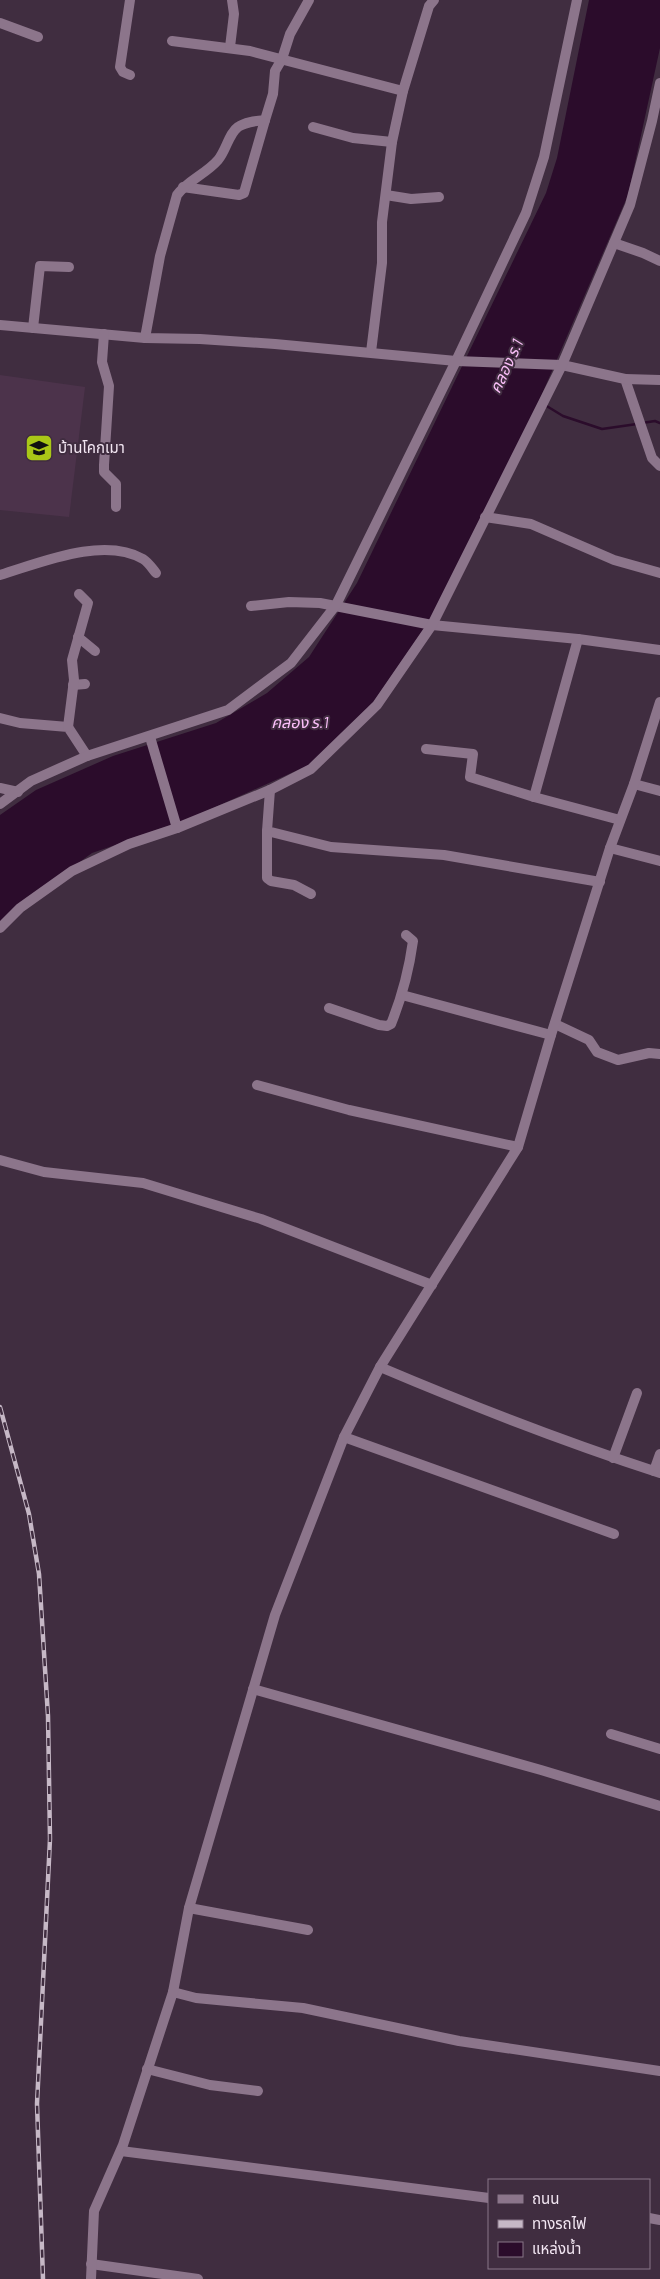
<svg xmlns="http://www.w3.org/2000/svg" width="660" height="2279" viewBox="0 0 660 2279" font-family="Barlow,'Noto Sans Thai',sans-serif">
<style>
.built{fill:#4c334b}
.water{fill:#2b0c2b}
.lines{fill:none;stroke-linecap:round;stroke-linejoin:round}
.stream{stroke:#2b0c2b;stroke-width:2.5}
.minor{stroke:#8c758b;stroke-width:10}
.rail-casing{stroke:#c6b8c6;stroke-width:4.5}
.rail{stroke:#402d40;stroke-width:2.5;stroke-dasharray:8;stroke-linecap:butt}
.labels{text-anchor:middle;stroke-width:4;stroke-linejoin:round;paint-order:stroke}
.poi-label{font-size:15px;fill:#f3e7f3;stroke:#402d40;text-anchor:start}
.water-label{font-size:16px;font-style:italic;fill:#fcc0fa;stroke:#402d40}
</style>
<rect width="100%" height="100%" fill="#402d40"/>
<!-- built -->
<path class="built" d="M0,375L85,387L69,517L0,510Z"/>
<!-- water -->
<path class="water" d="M589,0H660V48L628,195L539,401L432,617L372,704L309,765L182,822L92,853L10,913L0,923V815L36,790L113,756L216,723L267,693L309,657L357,583L546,193L557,158Z"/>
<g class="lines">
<!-- stream -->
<g class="stream">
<path d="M545,405L563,416L602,429L637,424"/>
<path d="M642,423L655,421L660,423"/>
</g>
<!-- minor -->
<g class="minor">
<path d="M0,23L38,37"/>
<path d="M172,41L250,51L403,91"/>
<path d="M230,47L234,14L232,0"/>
<path d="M130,75L123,72L120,67L130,0"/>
<path d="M313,127L353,138L392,142"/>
<path d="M183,187L239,195L244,193L265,120"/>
<path d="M386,195L411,199L439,197"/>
<path d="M614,243L643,253L660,261"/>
<path d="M0,325L145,338L200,339L275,344L456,361L562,365L625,379L652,458L660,466"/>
<path d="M33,328L40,266L69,267"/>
<path d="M104,334L102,362L109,386L104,465V472L116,484V507"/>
<path d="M145,338L160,256L177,195C188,180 206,174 218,160C226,151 229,133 238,127C245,122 256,121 265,120L273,94L275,71L282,59L290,34L309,0"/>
<path d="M371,352L382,263V222L392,142L403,91L429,6L434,0"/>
<path d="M625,379L660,380"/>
<path d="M485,517L531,524L614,560L660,573"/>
<path d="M0,575C40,563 103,536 143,559C148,562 152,568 156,573"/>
<path d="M251,606L289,602L320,603L432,625L578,639L660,650"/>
<path d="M78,637L95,651"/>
<path d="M73,685L85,684"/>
<path d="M0,718L20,723L68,727L87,756"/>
<path d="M68,727L74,680L72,660L88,603L79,594"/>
<path d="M150,737L177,828"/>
<path d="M426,749L473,754L470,777L534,797L620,820"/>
<path d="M634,784L660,791"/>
<path d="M0,788L18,792"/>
<path d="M270,790L267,831L331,847L444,855L600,882"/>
<path d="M534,797L578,639"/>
<path d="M0,804L31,781L87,756L228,710L291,663L336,605L456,361L526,213L544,157L577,0"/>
<path d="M267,831V878L271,881L294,885L311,894"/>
<path d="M610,848L660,861"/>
<path d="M0,928L20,908L72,871L129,844L177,828L270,790L311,769L377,705L432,625L562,365L630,205L652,121L660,83"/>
<path d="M402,995L551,1035"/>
<path d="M329,1008L379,1025L387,1026L391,1024C402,997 409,970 413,941L406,935"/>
<path d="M555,1024L589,1040L597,1052L618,1060L649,1053L660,1054"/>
<path d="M257,1085L349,1110L518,1147"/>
<path d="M0,1160L44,1172L143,1183L261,1219L432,1285"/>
<path d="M380,1367C472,1406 565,1442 660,1473"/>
<path d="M344,1437L614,1534"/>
<path d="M613,1458L637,1393"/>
<path d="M654,1471L660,1454"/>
<path d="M253,1689L541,1770L660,1806"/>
<path d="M611,1734L660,1749"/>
<path d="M189,1908L308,1930"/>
<path d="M173,1992L196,1998L303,2008L459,2041L660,2071"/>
<path d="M147,2069L210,2085L258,2091"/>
<path d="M121,2151L489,2198"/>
<path d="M649,2218L660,2220"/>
<path d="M91,2264L198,2279"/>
<path d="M91,2279L94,2211L123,2145L173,1992L189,1908L275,1615L344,1437L380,1367L518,1147L551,1035L610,848L634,784L660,702"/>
</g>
<!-- rail casing -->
<g class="rail-casing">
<path id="rail" d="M0,1407L29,1514L39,1574L48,1716L50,1839L37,2104L43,2279"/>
</g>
<!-- rail -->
<use href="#rail" class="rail"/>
</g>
<!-- icons -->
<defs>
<g id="school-square" transform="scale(1.4375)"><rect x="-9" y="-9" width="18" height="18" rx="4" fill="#aac717" stroke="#402d40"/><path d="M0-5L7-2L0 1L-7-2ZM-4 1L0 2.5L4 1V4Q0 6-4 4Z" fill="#111"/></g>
</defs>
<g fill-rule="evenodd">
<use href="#school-square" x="39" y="448"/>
</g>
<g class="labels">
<!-- poi labels -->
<g class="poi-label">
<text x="58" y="453">บ้านโคกเมา</text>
</g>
<!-- water labels -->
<g class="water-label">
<text transform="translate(506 366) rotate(-65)" y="6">คลอง ร.1</text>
<text x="300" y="728">คลอง ร.1</text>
</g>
</g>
<!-- legend -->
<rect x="488" y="2179" width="162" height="90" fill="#402d40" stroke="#887788"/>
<rect x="498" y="2195" width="25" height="8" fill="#8c758b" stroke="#887788"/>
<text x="532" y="2204" font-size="15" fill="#f3e7f3">ถนน</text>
<rect x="498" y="2220" width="25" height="8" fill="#c6b8c6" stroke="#887788"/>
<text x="532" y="2229" font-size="15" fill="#f3e7f3">ทางรถไฟ</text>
<rect x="498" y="2242" width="25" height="15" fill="#2b0c2b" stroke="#887788"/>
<text x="532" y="2254" font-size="15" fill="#f3e7f3">แหล่งน้ำ</text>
</svg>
